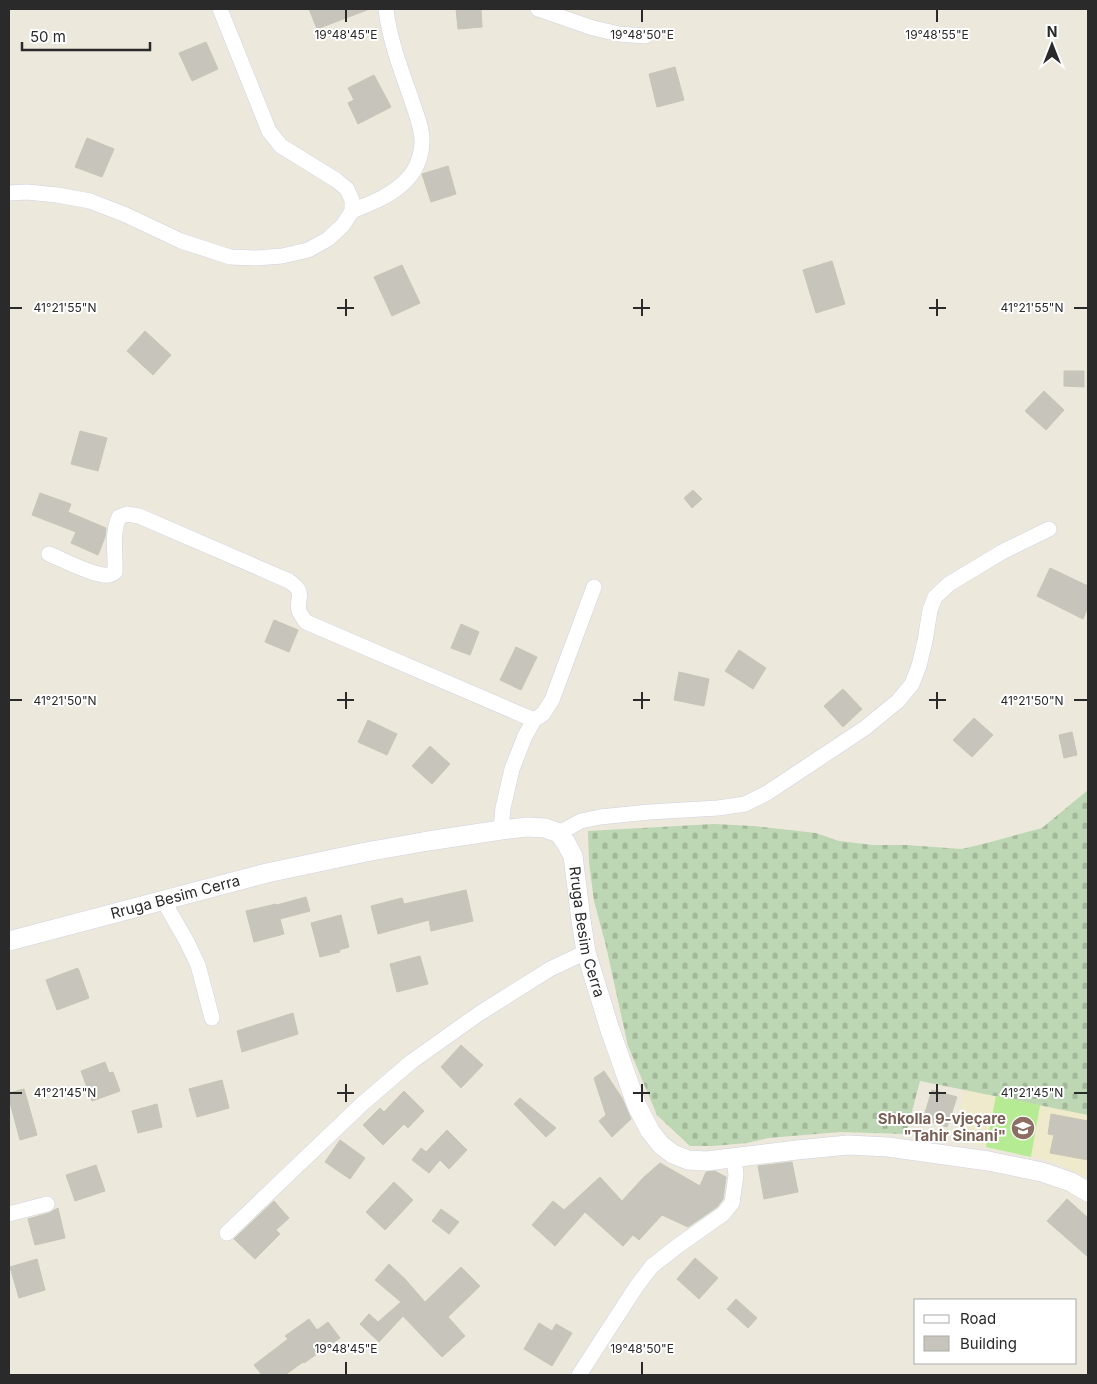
<svg xmlns="http://www.w3.org/2000/svg" width="1097" height="1384" viewBox="0 0 1097 1384" font-family="Inter,sans-serif">
<style>
.education{fill:#eeeacb}
.cemetery{fill:url(#cemetery-stones)}
.pitch{fill:#b4eb93}
.building{fill:#c7c5bb;stroke:#c7c5b5}
.lines{fill:none;stroke-linecap:round;stroke-linejoin:round}
.minor-casing{stroke:#d1d1e3;stroke-width:16}
.tertiary-casing{stroke:#d1d1e3;stroke-width:20}
.minor{stroke:#fff;stroke-width:15}
.tertiary{stroke:#fff;stroke-width:19}
.ticks{fill:none;stroke:#2a2a2a;stroke-width:2}
.labels{text-anchor:middle;stroke-width:4;stroke-linejoin:round;paint-order:stroke}
.street-label{font-size:15px;fill:#2a2a2a;stroke:#fff}
.education-label{font-size:15px;font-weight:bold;fill:#785e54;stroke:#fff;text-anchor:end}
.ticks-label{font-size:12px;text-anchor:middle;fill:#2a2a2a;stroke:#fff;stroke-width:4;stroke-linejoin:round;paint-order:stroke}
</style>
<defs>
<pattern id="cemetery-stones" width="16" height="16" patternUnits="userSpaceOnUse" patternTransform="scale(1.25)"><rect width="16" height="16" fill="#bdd6b3"/><path d="M2 7V4a2 2 0 0 1 4 0v3zM10 15v-3a2 2 0 0 1 4 0v3z" fill="#a3b89a"/></pattern>
</defs>
<rect width="100%" height="100%" fill="#ece8dc"/>
<!-- education -->
<path class="education" d="M964,1090L1088,1115V1178L1051,1161L955,1140Z"/>
<!-- cemetery -->
<path class="cemetery" d="M1088,790V1115L920,1081L906,1134L840,1132L768,1138L747,1143L713,1146H690L657,1115L628,1046L606,946L594,901L589,862L588,831L714,824L753,826L816,833L839,841L873,845H906L962,849L987,843L1042,828Z"/>
<!-- pitch -->
<path class="pitch" d="M996,1096L1040,1105L1031,1157L986,1147Z"/>
<!-- building -->
<g class="building">
<path d="M309,9H367V10L317,29Z"/>
<path d="M456,9H481L482,27L458,29Z"/>
<path d="M206,42L218,69L192,81L179,53Z"/>
<path d="M675,67L684,100L657,107L649,74Z"/>
<path d="M374,75L391,107L358,124L348,103L354,100L348,88Z"/>
<path d="M87,138L114,149L102,177L75,167Z"/>
<path d="M448,166L456,194L431,202L422,174Z"/>
<path d="M832,261L845,304L816,313L803,270Z"/>
<path d="M402,265L420,303L392,316L374,277Z"/>
<path d="M145,331L171,355L153,375L127,351Z"/>
<path d="M1064,371H1084V387L1064,386Z"/>
<path d="M1044,391L1064,410L1046,430L1025,411Z"/>
<path d="M80,431L107,438L98,471L71,464Z"/>
<path d="M693,490L702,499L692,508L684,498Z"/>
<path d="M40,493L71,504L68,512L106,528L105,537L98,555L71,543L76,532L32,515Z"/>
<path d="M1050,568L1088,586V607L1083,619L1037,596Z"/>
<path d="M274,620L298,630L289,652L265,642Z"/>
<path d="M461,624L479,632L470,655L451,648Z"/>
<path d="M516,647L537,657L521,690L500,680Z"/>
<path d="M739,650L766,668L753,689L725,671Z"/>
<path d="M679,672L709,679L704,706L674,700Z"/>
<path d="M843,689L862,709L843,727L824,706Z"/>
<path d="M974,718L993,735L972,757L953,740Z"/>
<path d="M368,720L397,734L387,755L358,742Z"/>
<path d="M1072,732L1077,755L1064,758L1059,735Z"/>
<path d="M430,746L450,764L432,784L412,766Z"/>
<path d="M466,890L473,921L431,931L429,920L378,934L371,906L402,898L404,904Z"/>
<path d="M306,897L310,911L280,919L284,934L254,942L246,911L276,904L277,905Z"/>
<path d="M341,915L349,947L339,950L340,952L320,957L311,923Z"/>
<path d="M420,956L428,984L397,992L390,964Z"/>
<path d="M78,968L89,998L57,1010L46,980Z"/>
<path d="M293,1013L298,1034L242,1052L237,1031Z"/>
<path d="M461,1045L483,1065L461,1088L441,1067Z"/>
<path d="M105,1062L109,1073L113,1072L120,1091L92,1101L81,1071Z"/>
<path d="M604,1071L622,1098L631,1119L612,1137L599,1121L606,1115L594,1078Z"/>
<path d="M222,1080L229,1108L197,1117L189,1089Z"/>
<path d="M24,1089L37,1135L20,1140L9,1099V1093Z"/>
<path d="M932,1090L957,1097L947,1127L923,1119Z"/>
<path d="M404,1091L424,1111L408,1128L404,1124L383,1145L363,1125L380,1108L384,1112Z"/>
<path d="M520,1098L556,1128L546,1137L514,1104Z"/>
<path d="M157,1104L162,1127L138,1133L132,1111Z"/>
<path d="M1051,1114L1088,1121V1160L1050,1153L1054,1135L1048,1134Z"/>
<path d="M447,1130L467,1150L449,1169L440,1160L429,1173L412,1160L421,1148L426,1152Z"/>
<path d="M340,1140L365,1158L350,1179L325,1162Z"/>
<path d="M792,1162L798,1192L764,1199L758,1166Z"/>
<path d="M660,1163L700,1186L706,1172L715,1171L726,1177L723,1199L717,1207L688,1227L662,1215L639,1240L633,1235L623,1246L585,1212L555,1246L532,1225L553,1201L564,1210L600,1177L622,1201L643,1178Z"/>
<path d="M96,1165L105,1191L75,1201L66,1175Z"/>
<path d="M394,1182L413,1200L385,1230L366,1212Z"/>
<path d="M1067,1199L1088,1218V1257L1047,1221Z"/>
<path d="M274,1201L289,1218L276,1230L280,1234L255,1259L234,1239Z"/>
<path d="M58,1208L65,1238L35,1245L28,1219L49,1213Z"/>
<path d="M441,1209L459,1222L449,1234L432,1221Z"/>
<path d="M695,1258L718,1278L699,1299L677,1279Z"/>
<path d="M37,1259L45,1290L19,1298L10,1267Z"/>
<path d="M389,1264L405,1279L425,1302L461,1267L480,1286L448,1317L465,1336L442,1357L403,1316L379,1342L360,1324L369,1314L378,1322L401,1302L375,1280Z"/>
<path d="M736,1299L757,1318L748,1328L727,1309Z"/>
<path d="M309,1319L317,1330L328,1322L340,1338L304,1363L303,1362L285,1375H262L254,1365L288,1339L285,1336Z"/>
<path d="M539,1323L552,1331L556,1324L572,1333L552,1366L524,1349Z"/>
</g>
<g class="lines">
<!-- minor casing -->
<g class="minor-casing">
<g id="minor">
<path d="M538,9L593,28L619,34L645,36"/>
<path d="M9,193L27,192L57,195L90,201L126,215L181,241L230,257L256,258L282,256L308,250L328,239L343,225L352,211V200L347,189L336,180L281,146L269,131L220,9"/>
<path d="M352,211C368,204 386,198 400,186C414,175 421,160 422,143C423,128 415,112 411,98C401,70 389,38 386,9"/>
<path d="M49,554C66,561 85,572 103,575C108,576 111,575 115,572C116,553 111,535 119,517L127,514L139,516L289,581C307,594 296,595 299,611C300,614 304,619 306,622L534,720"/>
<path d="M501,830L503,808L512,769L525,736L534,720L543,714L552,700L594,587"/>
<path d="M559,833L581,821L600,817L649,812L718,808L745,804L767,793L865,728L898,701L912,684L919,666L925,641L930,610L935,597L949,584L1002,552L1049,529"/>
<path d="M163,900L187,942L198,965L212,1018"/>
<path d="M9,1214L47,1204"/>
<path d="M227,1233L362,1104L411,1062L480,1013L550,969L586,952"/>
<path d="M579,1375L636,1287L652,1266L679,1245L723,1214L732,1203L736,1175L734,1158"/>
</g>
</g>
<!-- tertiary casing -->
<g class="tertiary-casing">
<g id="tertiary">
<path id="s1" d="M9,941L267,873L366,852L428,841L501,830L527,827L545,828L559,833L566,843L573,856L581,920L586,952L610,1030L637,1106L650,1131L661,1145L673,1154L688,1160L707,1161L797,1150L848,1145L888,1147L988,1161L1042,1172L1071,1182L1088,1192"/>
</g>
</g>
<!-- minor -->
<use href="#minor" class="minor"/>
<!-- tertiary -->
<use href="#tertiary" class="tertiary"/>
</g>
<!-- ticks -->
<path class="ticks" d="M346,10V22M642,10V22M937,10V22M346,299V316M642,299V316M937,299V316M10,308H22M337,308H354M633,308H650M929,308H946M1074,308H1087M346,692V709M642,692V709M937,692V709M10,700H22M337,700H354M633,700H650M929,700H946M1074,700H1087M346,1084V1102M642,1084V1102M937,1084V1102M10,1093H22M337,1093H354M633,1093H650M929,1093H946M1074,1093H1087M346,1362V1374M642,1362V1374"/>
<!-- icons -->
<defs>
<g id="school-disc" transform="scale(1.25)"><circle r="9.5" fill="#8d6e63" stroke="#fff"/><path d="M0-5L7-2L0 1L-7-2ZM-4 1L0 2.5L4 1V4Q0 6-4 4Z" fill="#fff"/></g>
</defs>
<g fill-rule="evenodd">
<use href="#school-disc" x="1023" y="1128"/>
</g>
<g class="labels">
<!-- street labels -->
<g class="street-label">
<text dy="5" stroke="none"><textPath href="#s1" startOffset="172">Rruga Besim Cerra</textPath></text>
<text dy="5" stroke="none"><textPath href="#s1" startOffset="668">Rruga Besim Cerra</textPath></text>
</g>
<!-- education labels -->
<g class="education-label">
<text x="1006" y="1124">Shkolla 9-vjeçare<tspan x="1006" dy="17">"Tahir Sinani"</tspan></text>
</g>
</g>
<g class="ticks-label">
<text x="346" y="39">19°48'45"E</text>
<text x="642" y="39">19°48'50"E</text>
<text x="937" y="39">19°48'55"E</text>
<text x="65" y="312">41°21'55"N</text>
<text x="1032" y="312">41°21'55"N</text>
<text x="65" y="705">41°21'50"N</text>
<text x="1032" y="705">41°21'50"N</text>
<text x="65" y="1097">41°21'45"N</text>
<text x="1032" y="1097">41°21'45"N</text>
<text x="346" y="1353">19°48'45"E</text>
<text x="642" y="1353">19°48'50"E</text>
</g>
<!-- border -->
<rect width="1097" height="1384" fill="none" stroke="#2a2a2a" stroke-width="20"/>
<!-- legend -->
<rect x="914" y="1299" width="162" height="65" fill="#ffffff" stroke="#aaaaaa"/>
<rect x="924" y="1315" width="25" height="8" fill="#ffffff" stroke="#aaaaaa"/>
<text x="960" y="1324" font-size="15" fill="#2a2a2a">Road</text>
<rect x="924" y="1336" width="25" height="15" fill="#c7c5bb" stroke="#aaaaaa"/>
<text x="960" y="1349" font-size="15" fill="#2a2a2a">Building</text>
<!-- north arrow -->
<g transform="translate(1052 45)" stroke="#ffffff" stroke-width="4" paint-order="stroke">
<path d="M0-4L9 19L0 12L-9 19Z" fill="#2a2a2a"/>
<text y="-8" font-size="14" font-weight="bold" text-anchor="middle" fill="#2a2a2a">N</text>
</g>
<!-- scale -->
<path d="M22 42v8h128v-8" fill="none" stroke="#2a2a2a" stroke-width="2.5"/>
<text x="30" y="42" font-size="15" fill="#2a2a2a" stroke="#ffffff" stroke-width="4" paint-order="stroke">50 m</text>
</svg>
